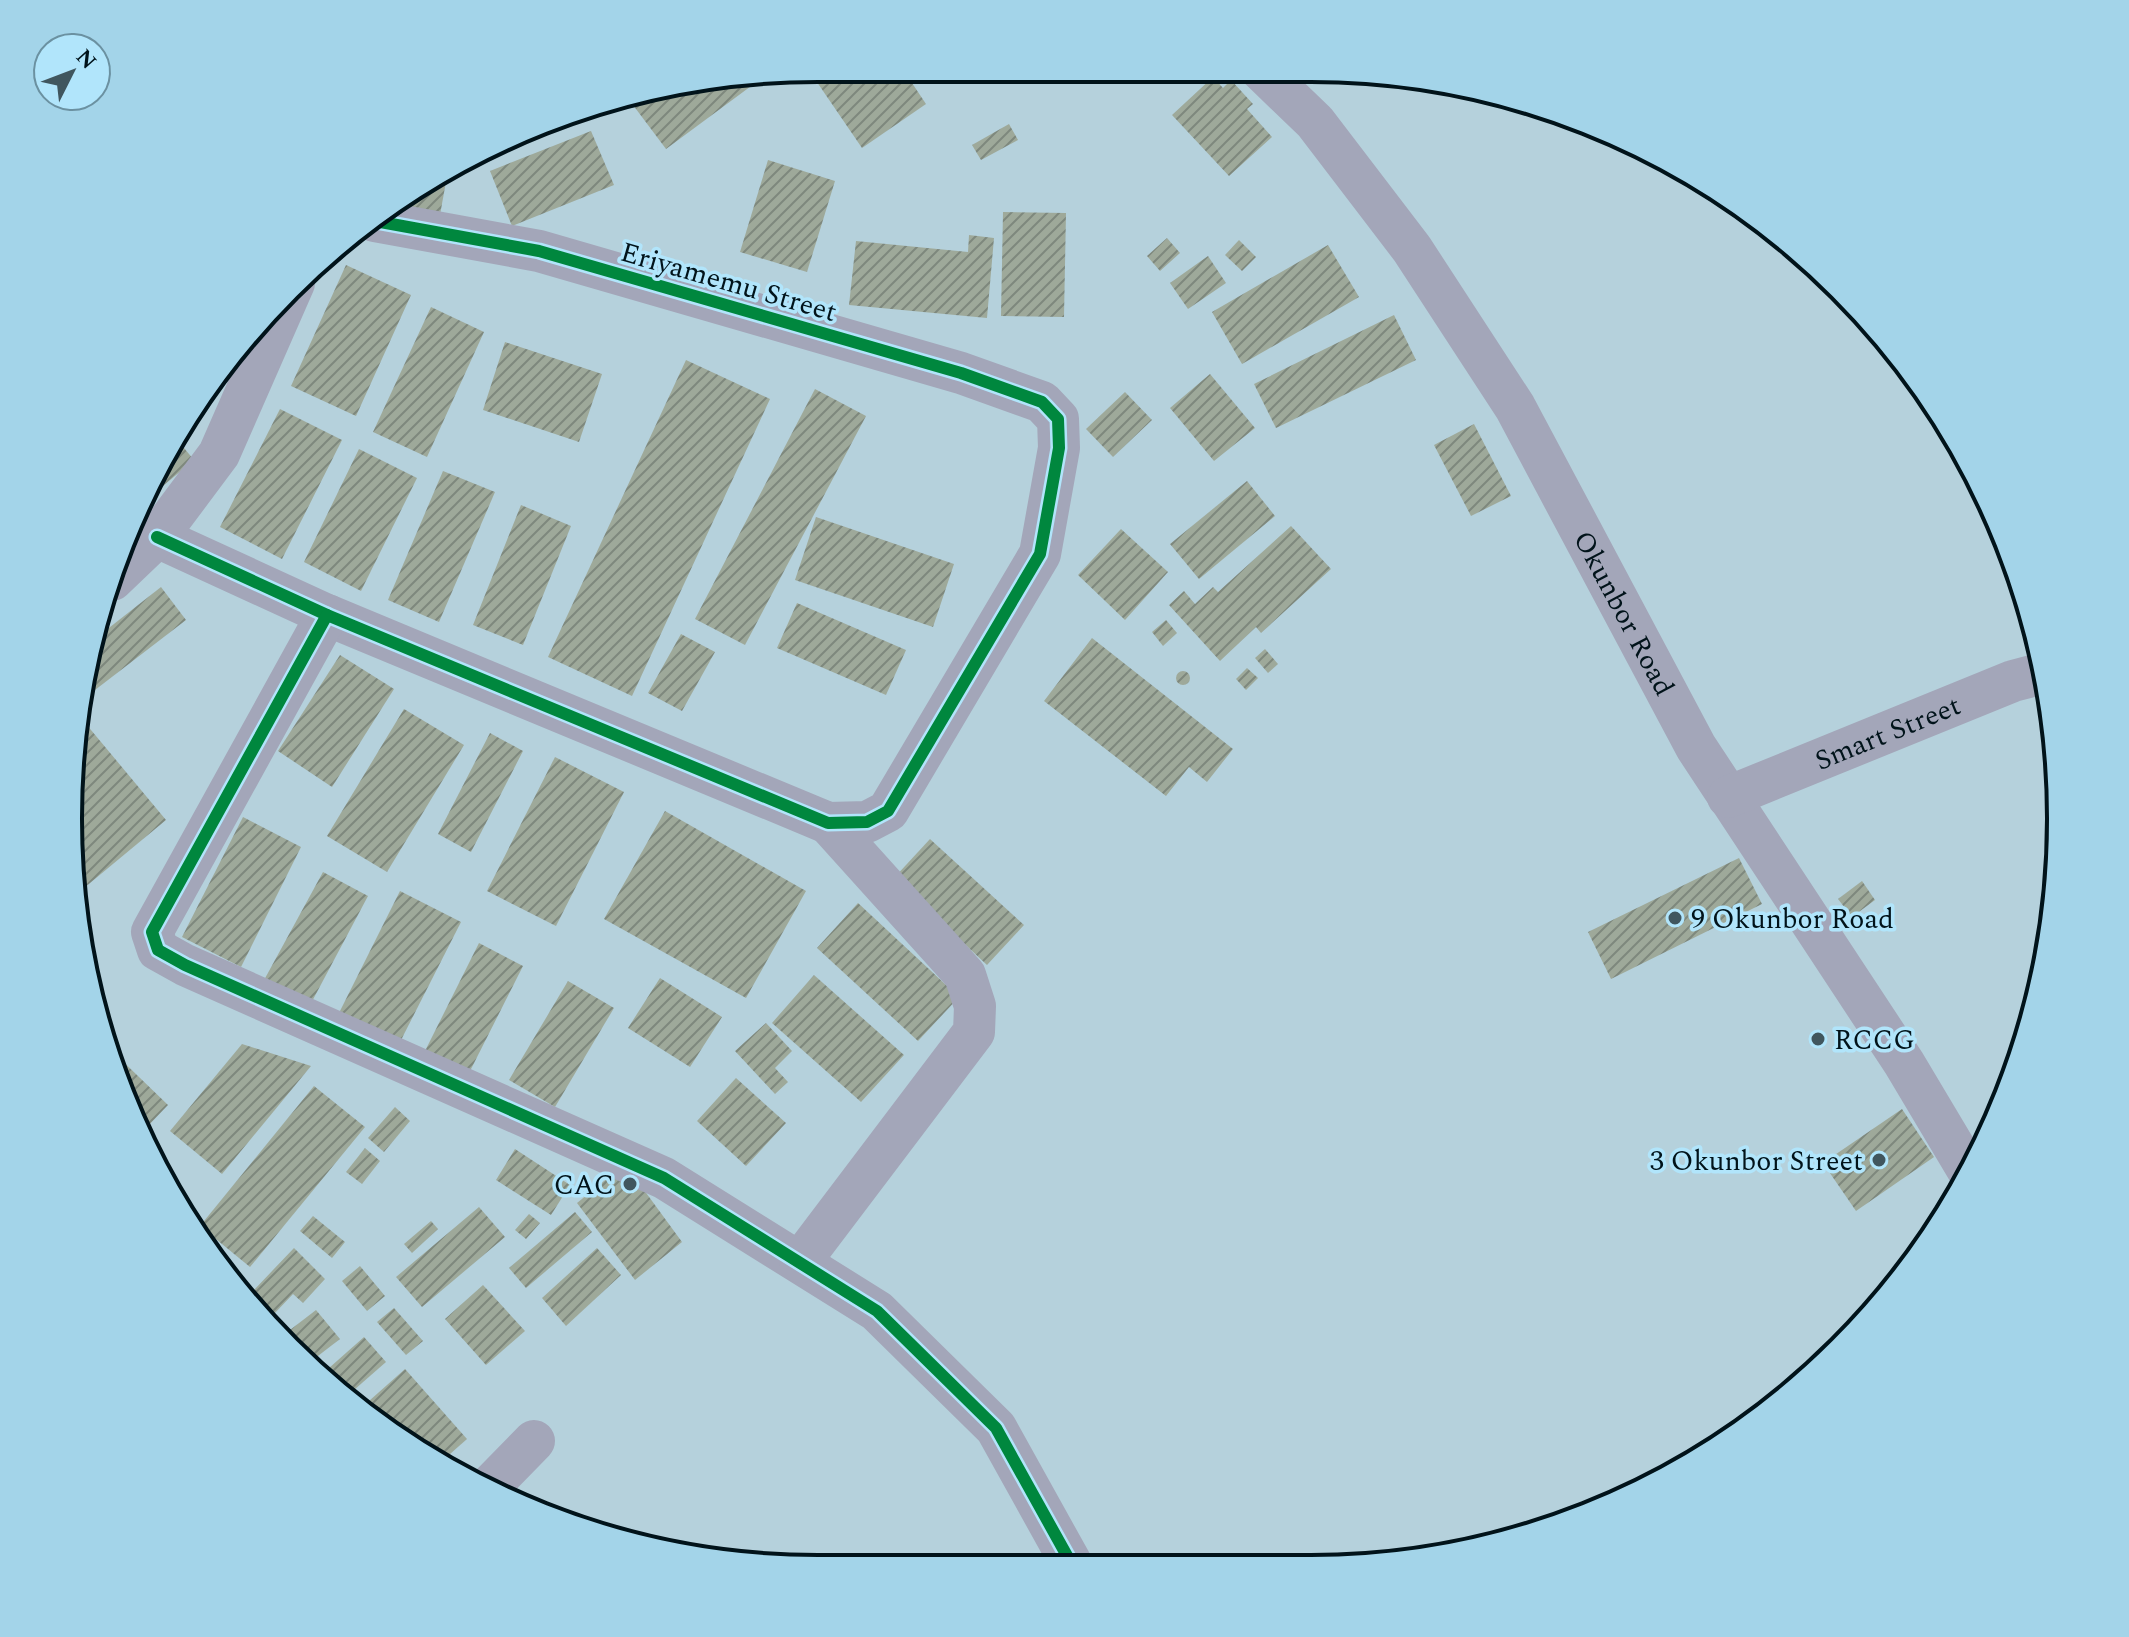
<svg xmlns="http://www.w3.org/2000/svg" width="2129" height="1637" viewBox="0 0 2129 1637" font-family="Spectral,serif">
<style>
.building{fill:url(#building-hatch)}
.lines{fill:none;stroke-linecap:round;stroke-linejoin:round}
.minor{stroke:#a3a6b9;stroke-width:42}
.cycleway-casing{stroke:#b1e5fb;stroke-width:17}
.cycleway{stroke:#00873e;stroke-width:12}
.poi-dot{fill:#40565e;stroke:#b1e5fb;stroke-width:3}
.labels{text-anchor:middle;stroke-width:7;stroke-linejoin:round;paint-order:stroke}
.street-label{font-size:28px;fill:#01131a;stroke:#b1e5fb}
.poi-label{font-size:28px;fill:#01131a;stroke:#b1e5fb;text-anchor:start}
.rim{fill:none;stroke:#01131a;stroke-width:4}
</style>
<defs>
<pattern id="building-hatch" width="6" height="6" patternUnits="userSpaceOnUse" patternTransform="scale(2)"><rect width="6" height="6" fill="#9ea99a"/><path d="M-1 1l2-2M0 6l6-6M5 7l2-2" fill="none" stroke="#7e887d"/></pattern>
</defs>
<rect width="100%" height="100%" fill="#b5d1dc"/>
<!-- building -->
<g class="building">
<path d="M818,68H902L926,104L862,148L808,69Z"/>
<path d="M1062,69H1086L1074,81Z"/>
<path d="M766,75L666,149L633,105L654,90Z"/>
<path d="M1213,77L1223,88L1231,80L1253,104L1247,109L1272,137L1229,176L1172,115Z"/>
<path d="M1009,124L1018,140L981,160L972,145Z"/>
<path d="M591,131L614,185L512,226L490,171Z"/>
<path d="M768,160L835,181L807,272L740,252Z"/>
<path d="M436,174L447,176L440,215L393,207Z"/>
<path d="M1003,212L1066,213L1064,317L1001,316Z"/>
<path d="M969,235L994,238L987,318L849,305L856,241L968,252Z"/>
<path d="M1167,238L1180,253L1160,271L1147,256Z"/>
<path d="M1239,240L1256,257L1242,271L1225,255Z"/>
<path d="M1328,245L1359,297L1242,364L1212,312Z"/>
<path d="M1208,256L1226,283L1188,309L1170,283Z"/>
<path d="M346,265L411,295L356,416L291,386Z"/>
<path d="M431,307L484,332L427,457L373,432Z"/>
<path d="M1394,315L1416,360L1276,428L1254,384Z"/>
<path d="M505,342L602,374L579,442L483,410Z"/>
<path d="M686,360L770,399L632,696L548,657Z"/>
<path d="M1210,374L1255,428L1214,461L1170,408Z"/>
<path d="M815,389L866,416L745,645L695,619Z"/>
<path d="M1125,392L1152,420L1113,457L1086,429Z"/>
<path d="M280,409L342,440L282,559L220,527Z"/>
<path d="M1474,424L1511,496L1471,516L1434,445Z"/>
<path d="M174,436L194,460L145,501L168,444Z"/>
<path d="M359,449L417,478L361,591L304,562Z"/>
<path d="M443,471L495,492L439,622L388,600Z"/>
<path d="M1247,481L1275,516L1199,579L1170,544Z"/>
<path d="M521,505L571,526L523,645L473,625Z"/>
<path d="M816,517L954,564L933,627L795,580Z"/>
<path d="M1291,526L1331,569L1261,633L1256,627L1220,661L1169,605L1184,591L1195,604L1213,587L1218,592Z"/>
<path d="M1121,529L1168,572L1125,620L1078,575Z"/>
<path d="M161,587L186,620L95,690L86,679L91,642Z"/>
<path d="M797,603L906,650L886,695L777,648Z"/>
<path d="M1166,620L1177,633L1163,646L1152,632Z"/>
<path d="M681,634L715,652L682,711L648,693Z"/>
<path d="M1092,638L1233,749L1207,782L1189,767L1166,796L1044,701Z"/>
<path d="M1265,649L1278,664L1268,673L1255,658Z"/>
<path d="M340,655L394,689L332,787L278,751Z"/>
<path d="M1247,668L1258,678L1246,690L1236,679Z"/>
<circle cx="1183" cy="678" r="7"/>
<path d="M404,709L464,745L387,872L327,836Z"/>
<path d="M81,718L166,820L78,893L68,819Z"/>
<path d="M490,733L523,751L471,852L438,834Z"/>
<path d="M555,757L624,792L556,926L487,891Z"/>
<path d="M665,811L806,891L746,998L604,919Z"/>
<path d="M243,817L301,847L241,967L182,937Z"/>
<path d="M930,839L1024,925L987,965L894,878Z"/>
<path d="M1739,858L1762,904L1611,979L1588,932Z"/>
<path d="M323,872L368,896L309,1007L263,982Z"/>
<path d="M1862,881L1875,900L1852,917L1838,899Z"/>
<path d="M400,891L461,922L399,1044L339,1013Z"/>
<path d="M858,903L959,997L918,1041L817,948Z"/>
<path d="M479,943L523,966L469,1073L425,1051Z"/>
<path d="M814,975L904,1055L861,1102L772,1023Z"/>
<path d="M660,978L722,1017L690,1067L628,1028Z"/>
<path d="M568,981L614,1008L555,1107L509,1080Z"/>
<path d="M766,1023L792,1051L775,1068L788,1082L775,1094L735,1051Z"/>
<path d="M242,1044L311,1066L222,1174L170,1131Z"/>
<path d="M110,1049L168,1105L146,1128L129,1091Z"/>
<path d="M736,1078L786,1123L746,1166L697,1121Z"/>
<path d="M314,1086L365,1127L250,1267L200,1226Z"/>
<path d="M395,1107L410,1121L384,1152L368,1138Z"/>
<path d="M1902,1109L1934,1157L1856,1211L1823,1163Z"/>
<path d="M365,1148L380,1161L362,1184L346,1172Z"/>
<path d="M515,1149L570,1185L551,1215L496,1180Z"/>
<path d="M625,1164L682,1242L635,1280L577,1203Z"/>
<path d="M479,1207L505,1237L422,1307L396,1277Z"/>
<path d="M575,1212L592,1232L526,1288L509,1268Z"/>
<path d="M529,1214L540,1223L526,1239L515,1230Z"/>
<path d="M313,1216L345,1242L332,1258L300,1231Z"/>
<path d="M431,1221L438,1229L412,1253L404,1244Z"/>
<path d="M294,1248L325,1279L303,1303L293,1294L274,1314L252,1292Z"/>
<path d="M597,1248L621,1275L566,1326L542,1298Z"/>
<path d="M360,1266L385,1296L367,1311L342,1281Z"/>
<path d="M483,1285L525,1331L486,1365L445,1319Z"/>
<path d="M394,1308L423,1341L406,1355L377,1322Z"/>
<path d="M316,1310L340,1339L314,1359L290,1330Z"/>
<path d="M364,1337L386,1362L346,1397L320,1376Z"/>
<path d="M405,1369L467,1439L441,1462L402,1443L360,1409Z"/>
</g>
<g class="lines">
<!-- minor -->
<g class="minor">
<path id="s1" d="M1260,69L1315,122L1412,249L1515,407L1696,747L1904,1063L1969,1172"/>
<path d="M157,537L327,615L828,823L867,822L888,811L1040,554L1059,448L1058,419L1042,402L961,373L539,251L375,221"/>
<path d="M112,580L157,537L219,454L294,283"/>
<path d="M327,615L152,932L158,950L185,965L664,1178L877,1311L996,1428L1071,1563"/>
<path id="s2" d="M1728,797L2013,681L2047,672"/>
<path d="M800,1262L974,1032L975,1006L965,975L828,823"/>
<path d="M490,1486L534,1441"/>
</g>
<!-- cycleway casing -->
<g class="cycleway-casing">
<g id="cycleway">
<path d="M157,537L327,615L828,823L867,822L888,811L1040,554L1059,448L1058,419L1042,402L961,373L539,251L375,221"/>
<path d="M327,615L152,932L158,950L185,965L664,1178L877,1311L996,1428L1071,1563"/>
</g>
</g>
<!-- cycleway -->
<use href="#cycleway" class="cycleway"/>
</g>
<!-- markers -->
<g class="poi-dot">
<circle cx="1675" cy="918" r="8"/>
<circle cx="1818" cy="1039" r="8"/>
<circle cx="1879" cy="1160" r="8"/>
<circle cx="630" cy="1184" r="8"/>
</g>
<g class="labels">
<!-- street labels -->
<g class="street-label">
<text transform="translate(729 281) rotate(16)" y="10">Eriyamemu Street</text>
<text dy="10" stroke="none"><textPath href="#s1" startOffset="658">Okunbor Road</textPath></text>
<text dy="10" stroke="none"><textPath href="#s2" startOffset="172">Smart Street</textPath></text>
</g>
<!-- poi labels -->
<g class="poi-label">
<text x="1691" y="928">9 Okunbor Road</text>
<text x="1834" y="1049">RCCG</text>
<text x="1863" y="1170" text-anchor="end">3 Okunbor Street</text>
<text x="614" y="1194" text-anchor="end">CAC</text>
</g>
</g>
<!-- crop -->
<path d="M0 0H2129V1637H0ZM818 82H1311A736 736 0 0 1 2047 818V819A736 736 0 0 1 1311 1555H818A736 736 0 0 1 82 819V818A736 736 0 0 1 818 82Z" fill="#a3d4e9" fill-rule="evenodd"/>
<path class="rim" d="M818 82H1311A736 736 0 0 1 2047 818V819A736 736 0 0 1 1311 1555H818A736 736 0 0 1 82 819V818A736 736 0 0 1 818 82Z"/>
<!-- north arrow -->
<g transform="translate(72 72) rotate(48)"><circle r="38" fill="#b1e5fb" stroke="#6b91a1" stroke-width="2"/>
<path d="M0-6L14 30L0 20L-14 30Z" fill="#40565e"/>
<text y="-12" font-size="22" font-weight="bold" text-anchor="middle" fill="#01131a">N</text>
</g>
</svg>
